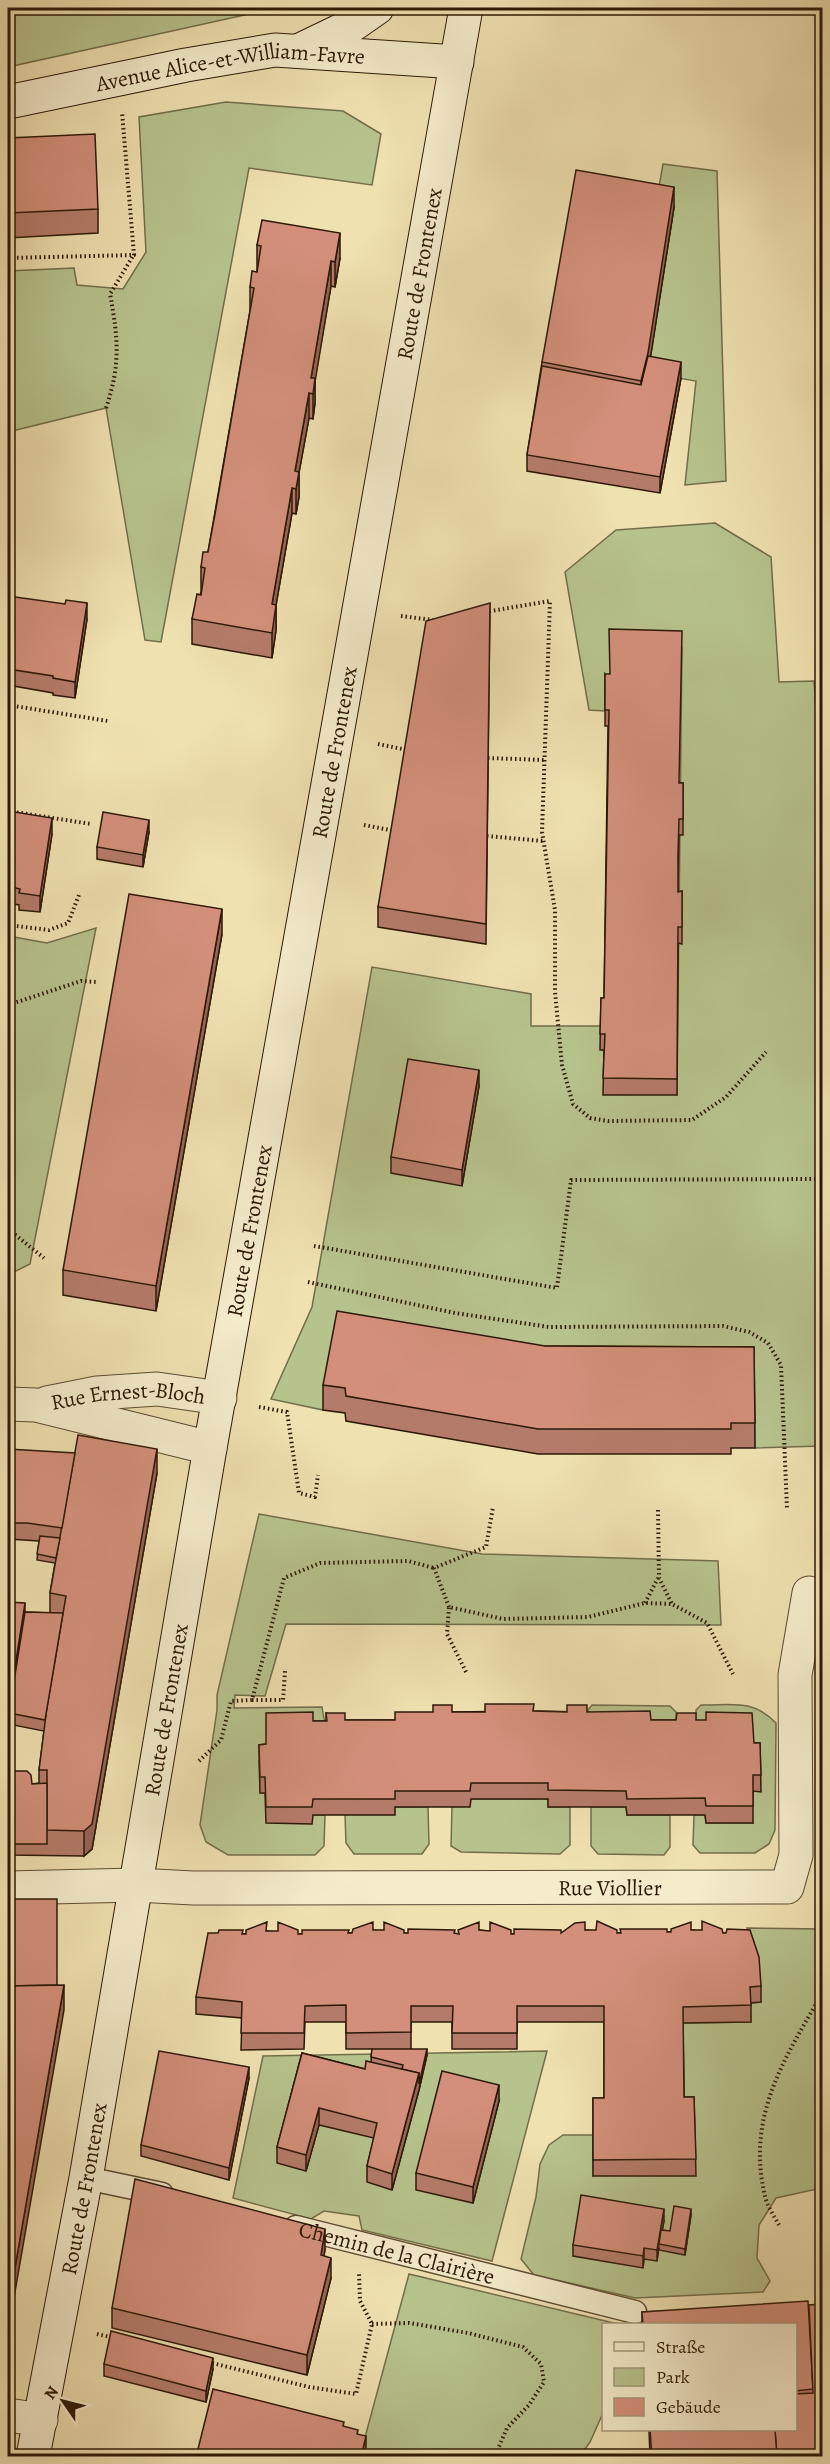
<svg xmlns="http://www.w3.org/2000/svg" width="830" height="2464" viewBox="0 0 830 2464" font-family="Alegreya,serif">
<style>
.green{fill:#b7c38d;stroke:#726e4a;stroke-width:1.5}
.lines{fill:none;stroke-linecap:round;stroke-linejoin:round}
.lane-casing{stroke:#5e4a32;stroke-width:25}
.street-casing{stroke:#5e4a32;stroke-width:35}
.secondary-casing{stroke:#2d1807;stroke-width:35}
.path{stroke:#2d1807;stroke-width:4;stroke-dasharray:1.5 3;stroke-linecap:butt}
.lane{stroke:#f5eccc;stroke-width:22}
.street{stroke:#f5eccc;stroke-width:33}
.secondary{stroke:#f5eccc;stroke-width:33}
.wall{fill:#b57b6a;stroke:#2d1807;stroke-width:1.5}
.shaded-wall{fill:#946456;stroke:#2d1807;stroke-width:1.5}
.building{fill:#d38f7b;stroke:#2d1807;stroke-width:1.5}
.labels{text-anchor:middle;stroke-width:5;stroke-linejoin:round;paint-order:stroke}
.street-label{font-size:22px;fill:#2d1807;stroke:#f5eccc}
</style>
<rect width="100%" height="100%" fill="#f0e1b1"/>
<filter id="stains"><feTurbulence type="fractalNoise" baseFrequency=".00333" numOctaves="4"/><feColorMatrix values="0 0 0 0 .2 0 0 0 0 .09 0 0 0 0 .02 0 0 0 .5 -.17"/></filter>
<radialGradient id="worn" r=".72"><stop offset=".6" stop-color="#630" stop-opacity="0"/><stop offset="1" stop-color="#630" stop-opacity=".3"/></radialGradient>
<!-- green -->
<g class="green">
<path d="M8,8H276L8,67Z"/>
<path d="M226,102L343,111L381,134L372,185L249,168L161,642L145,640L106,408L8,432V271L74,268L77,285L123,289L146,252L139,117Z"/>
<path d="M663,164L717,171L726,481L685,485L696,381L648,373L674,208L656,204Z"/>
<path d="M715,523L771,557L779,682L814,681L822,798V1446L755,1448L754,1372L337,1336L323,1410L271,1399L312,1307L372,967L531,994V1026H601L605,1050L677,1095L682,648L610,691L605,711L589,710L565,572L616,530Z"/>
<path d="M96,928L30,1264L8,1275V936L47,943Z"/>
<path d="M259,1514L482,1554L718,1561L721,1625L286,1624L265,1696L235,1695L234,1708L322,1707L327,1737L259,1761L260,1793H265L313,1815H325L324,1846L315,1855H228L206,1842L200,1825L217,1710V1695Z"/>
<path d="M592,1705L670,1706L676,1712V1736L587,1721L588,1710Z"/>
<path d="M701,1705C732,1705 753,1699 776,1723L775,1830L769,1844L755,1853H700L693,1845L694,1815H705L706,1823H753L696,1729V1710Z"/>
<path d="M471,1799H548V1807H570V1845L560,1854L461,1852L451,1846L452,1807Z"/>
<path d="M395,1807H428L429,1844L422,1854H354L346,1843L345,1815Z"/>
<path d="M591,1807H626L627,1815H670V1847L664,1855L598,1854L591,1846Z"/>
<path d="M747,1928L822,1929V2065L820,2066L822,2188L776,2198L759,2225L757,2258L770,2281L763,2292L635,2298L534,2275L521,2259L536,2197L540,2164L549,2145L563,2135H593V2176L684,2113L683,2023L751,2022L750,2003L761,2002Z"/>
<path d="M547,2051L492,2261L362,2230L359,2216L324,2211L311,2219L233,2198L263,2056Z"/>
<path d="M409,2274L618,2324H604L603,2413L590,2442L580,2456H360Z"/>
</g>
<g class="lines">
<!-- lane casing -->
<g class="lane-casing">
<g id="lane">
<path d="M86,2178L162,2194"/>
<path id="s1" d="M296,2227L635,2312"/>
</g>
</g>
<!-- street casing -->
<g class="street-casing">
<g id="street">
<path id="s2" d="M47,1403L97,1393L157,1389L220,1398"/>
<path d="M8,1404L36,1405L210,1448"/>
<path id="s3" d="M8,1888L136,1885L193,1888L787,1887L796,1855L795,1675L809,1593"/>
<path d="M8,2415L41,2420"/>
</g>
</g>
<!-- secondary casing -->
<g class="secondary-casing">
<g id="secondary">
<path d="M300,50L354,24L377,8"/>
<path id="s4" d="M8,102L186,65L275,50L457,62"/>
<path id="s5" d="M33,2456L86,2178L210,1448L466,8"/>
</g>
</g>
<!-- path -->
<g class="path">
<path d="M8,258L134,255L122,112"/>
<path d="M106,408C121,364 118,338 110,294L133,256"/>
<path d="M8,423L11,431"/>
<path d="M485,612L550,601L542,832L555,910V992L562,1065L573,1104L590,1118L608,1121L692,1120L726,1097L766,1052"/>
<path d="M401,616L433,620"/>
<path d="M8,705L108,721"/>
<path d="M378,744L407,750"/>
<path d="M488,758L544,760"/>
<path d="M8,811L91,824"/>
<path d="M364,825L395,831"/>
<path d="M487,836L543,841"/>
<path d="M8,925L49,930L68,923L79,895"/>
<path d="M8,1005L81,981L97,982"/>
<path d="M8,1229L44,1258"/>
<path d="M314,1246L557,1288L571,1180L822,1179"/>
<path d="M308,1282L455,1313L549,1327L723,1326L749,1332L768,1343L781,1365L787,1509"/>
<path d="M259,1407L287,1412L299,1493L315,1497L318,1475"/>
<path d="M658,1510L659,1578L672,1604"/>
<path d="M645,1603L658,1578"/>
<path d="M449,1607L434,1568L486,1547L493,1507"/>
<path d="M466,1672L447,1634L449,1607L503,1619L588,1617L645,1603L672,1604L707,1623L733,1674"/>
<path d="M252,1700H283L285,1671"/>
<path d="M199,1761L221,1740L231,1701L252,1700L284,1578L320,1563L408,1561L434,1568"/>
<path d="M779,2225C774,2216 767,2206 765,2196C746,2117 784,2059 822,1994"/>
<path d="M372,2324L409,2323L468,2333L523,2347L541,2364L544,2382L529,2405L507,2428L495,2456"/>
<path d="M97,2334L114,2338"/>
<path d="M208,2362L309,2387L356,2394L372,2324L360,2301L359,2273"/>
</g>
<!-- lane -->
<use href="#lane" class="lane"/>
<!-- street -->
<use href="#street" class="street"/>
<!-- secondary -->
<use href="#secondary" class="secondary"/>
</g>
<!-- wall -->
<g class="wall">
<path d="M8,138L98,209V233L8,238Z"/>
<path d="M674,207L650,357L681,378L660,493L527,471V455L542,362Z"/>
<path d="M257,245L340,258L335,287L331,286L315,378V403L313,419L309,418L299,472V497L296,514L292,513L276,605V630L272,658L192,644V619L201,592V567L208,552L250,311V287L257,272Z"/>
<path d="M8,596L87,619L75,698L53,695V693L8,685Z"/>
<path d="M490,603L486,944L378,927V907Z"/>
<path d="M605,674L680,783H683V835H679L678,892L682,891V944L678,943L677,1095H603L604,1050H600L601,998H604L608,726H605Z"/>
<path d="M8,811L52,834L40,912L19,910V905L8,903Z"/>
<path d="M149,832L143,867L97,859V847Z"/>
<path d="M222,934L156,1311L63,1295V1270Z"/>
<path d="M479,1086L462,1186L391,1173V1157Z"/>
<path d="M8,1250L12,1322V1347H8Z"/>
<path d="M545,1346L754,1347L755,1448H731V1454H538L346,1421L345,1413L323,1410V1385Z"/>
<path d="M8,1449L157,1473L92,1849L84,1856L8,1855V1771L32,1784L39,1783V1770L44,1731L8,1724V1602L25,1612L50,1613V1593L55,1563L37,1560L39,1541L8,1539Z"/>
<path d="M534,1711L587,1712L651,1720H696L754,1743H760L761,1792L753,1791V1823H706L705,1815H627L626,1807H548V1799H471L470,1807H395V1815H313L312,1824L266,1823L265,1793H260L259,1745L266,1744L313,1721H326V1713L345,1720H395L452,1712Z"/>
<path d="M373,1930L404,1933L458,1934L479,1930L511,1934L561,1933L585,1930L617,1933L667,1932L691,1930L723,1933L761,1986V2002L751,2003V2022L683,2023L684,2097H694L696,2176H593V2098H604V2022H517V2049H452V2022H411V2049L427,2055L419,2090L392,2190L367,2182V2166L374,2138L319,2125L306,2171L277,2163V2147L302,2053L365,2069L371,2062L372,2049H346V2022H305L304,2049L241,2050L242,2018L196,2014V1997L243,1934L266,1931L298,1934L349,1933Z"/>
<path d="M249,2078L229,2180L141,2156V2145Z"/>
<path d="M499,2101L473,2203L416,2190V2173Z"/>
<path d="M691,2215L685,2255L659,2250V2248L657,2261L644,2259L643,2268L573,2256V2245L664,2221L662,2230L670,2231Z"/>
<path d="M325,2249L324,2256L331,2278L307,2375L112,2328V2308Z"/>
<path d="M809,2305L822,2457H650L649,2430H795V2325H642V2312Z"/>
<path d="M104,2364L213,2369L206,2402L104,2376Z"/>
</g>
<!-- shaded-wall -->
<g class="shaded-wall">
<path d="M674,187V207L648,373L641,401V381Z"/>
<path d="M340,233V258L335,287V262Z"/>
<path d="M331,261V286L313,394L311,378Z"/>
<path d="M681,362V378L660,493V477Z"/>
<path d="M315,378V403L313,419V394Z"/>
<path d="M309,393V418L296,489L295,471Z"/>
<path d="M299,472V497L296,514V489Z"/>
<path d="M292,488V513L276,605V630L272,658V604Z"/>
<path d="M87,603V619L75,698V682Z"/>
<path d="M52,818V834L40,912V896Z"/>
<path d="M149,820V832L143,867V855Z"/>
<path d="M222,909V934L156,1311V1286Z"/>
<path d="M479,1070V1086L462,1186V1170Z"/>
<path d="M157,1449V1473L92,1849L84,1856V1831Z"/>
<path d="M25,1603V1624L9,1713V1705Z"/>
<path d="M64,1985V2010L8,2332V2308Z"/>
<path d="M427,2049V2055L419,2090L392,2190V2174L419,2073Z"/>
<path d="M249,2067V2078L229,2180V2168Z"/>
<path d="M499,2085V2101L473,2203V2187Z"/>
<path d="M319,2108V2125L306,2171V2155Z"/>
<path d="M664,2209V2221L660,2244H659L657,2261V2250Z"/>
<path d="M691,2209V2215L685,2255V2249Z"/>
<path d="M325,2229V2249L321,2275V2255Z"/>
<path d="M644,2248V2259L643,2268V2256Z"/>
<path d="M331,2258V2278L307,2375V2355Z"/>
<path d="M213,2358V2369L206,2402V2391Z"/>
<path d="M366,2436V2453L365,2457H361Z"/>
</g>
<!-- building -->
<g class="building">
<path d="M95,134L98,209L8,213V138Z"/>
<path d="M576,170L674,187L648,353L641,381L542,362Z"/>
<path d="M262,220L340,233L335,262L331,261L311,378H315L313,394L309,393L295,471L299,472L296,489L292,488L272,604L276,605L272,633L192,619L197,594L201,595L205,568L201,567L203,552H208L215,514L254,288L250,287L252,271L257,272L261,246L257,245Z"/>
<path d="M648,356L681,362L660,477L527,455L542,366L641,385Z"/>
<path d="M8,596L65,604L66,600L87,603L75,682L53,678V676L8,669Z"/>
<path d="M490,603L486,924L378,907L426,621Z"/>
<path d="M609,629L682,631L679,783H683V819H679L678,855V892L682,891V927H678L677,1079L603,1078L605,1034H600L601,998H604L609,710H605V674H610Z"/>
<path d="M8,811L52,818L40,896L19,893L20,889L8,886Z"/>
<path d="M103,812L149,820L143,855L97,847Z"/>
<path d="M129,894L222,909L156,1286L63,1270Z"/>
<path d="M408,1059L479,1070L462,1170L391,1157Z"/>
<path d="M8,1250H9L12,1322H8Z"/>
<path d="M337,1311L545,1346L754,1347L755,1423H731V1429H538L346,1396L345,1388L323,1385Z"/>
<path d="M78,1435L157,1449L92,1824L84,1831L47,1830V1770H39L47,1707L66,1596L50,1593Z"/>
<path d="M8,1449L75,1453L62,1528L27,1523H8Z"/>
<path d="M40,1536L60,1538L56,1558L37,1554Z"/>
<path d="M8,1602L25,1603L9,1705L8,1704Z"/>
<path d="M25,1612L63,1613L45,1720L9,1713Z"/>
<path d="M485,1704H534L533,1711L567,1712V1705H587V1712L650,1711L651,1720H676L677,1713H696V1720H706V1712L752,1713L754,1743H760L761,1775H753V1806H706L705,1798L627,1799L626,1791L548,1790V1783H471L470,1791H395V1799H313L312,1807H266L265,1777H260L259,1745L266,1744V1713L313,1712V1721H327L326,1713H345V1720H395V1712H433V1705H452V1712H485Z"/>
<path d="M8,1771H27L31,1775L32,1784L47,1783V1844H8Z"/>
<path d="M8,1899H57V1985L8,1986Z"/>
<path d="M597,1921L617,1930V1933H621L620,1929H667V1932H671V1929L691,1922V1930H702V1921L722,1929L723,1933H726L727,1929L750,1930L759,1957L761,1986L750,1987L751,2005L683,2007L684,2097H694L696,2159L593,2160V2098H604V2006H517V2033H452L453,2006H411V2032L346,2033V2005L305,2006L304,2033H241L242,2002L196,1997L208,1933H218L219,1930H243L242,1934H246V1930L267,1922L266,1931H278V1922L298,1930V1934H302V1930H349L348,1933H352L353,1929L373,1922V1930H384V1922L404,1930V1933H408V1929L455,1930L454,1933L459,1934L458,1930L479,1922V1930L490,1931V1922L511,1930V1934H514V1929L561,1930V1933L575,1923L585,1922V1930H596Z"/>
<path d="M64,1985L8,2308V1986Z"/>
<path d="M372,2049H427L419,2084V2073L402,2069L403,2065L371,2057Z"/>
<path d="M159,2051L249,2067L229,2168L141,2145Z"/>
<path d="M302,2053L365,2069L366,2061L419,2073L392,2174L367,2166L377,2123L319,2108L306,2155L277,2147Z"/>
<path d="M442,2071L499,2085L473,2187L416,2173Z"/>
<path d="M135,2179L325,2229L321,2255L331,2258L307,2355L112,2308Z"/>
<path d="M581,2195L664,2209L657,2250L644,2248L643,2256L573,2245Z"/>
<path d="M674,2206L691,2209L685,2249L659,2244L661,2230L670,2231Z"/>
<path d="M808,2301L813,2389L795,2391V2325H643L642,2312Z"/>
<path d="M822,2304V2457H777L775,2430H795V2394L813,2393L809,2305Z"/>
<path d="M111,2331L213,2358L206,2391L104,2364Z"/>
<path d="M213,2389L344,2422L343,2426L358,2430L357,2434L366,2436L361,2457H196Z"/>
<path d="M650,2430H775L777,2457H652Z"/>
</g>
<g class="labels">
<!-- street labels -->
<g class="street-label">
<text dy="8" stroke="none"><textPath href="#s4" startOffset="226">Avenue Alice-et-William-Favre</textPath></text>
<text dy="8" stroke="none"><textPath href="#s5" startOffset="2216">Route de Frontenex</textPath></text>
<text dy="8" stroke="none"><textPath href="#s5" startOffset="1730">Route de Frontenex</textPath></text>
<text dy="8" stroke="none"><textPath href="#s5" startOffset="1244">Route de Frontenex</textPath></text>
<text dy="8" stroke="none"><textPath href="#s2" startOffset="82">Rue Ernest-Bloch</textPath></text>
<text dy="8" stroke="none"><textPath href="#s5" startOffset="758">Route de Frontenex</textPath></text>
<text dy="8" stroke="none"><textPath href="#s3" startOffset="602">Rue Viollier</textPath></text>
<text dy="8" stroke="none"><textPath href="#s5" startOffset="272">Route de Frontenex</textPath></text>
<text dy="8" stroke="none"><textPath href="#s1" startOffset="104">Chemin de la Clairière</textPath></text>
</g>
</g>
<!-- margin -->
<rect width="830" height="2464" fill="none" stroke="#f0e1b1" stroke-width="30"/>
<rect x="9" y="9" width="812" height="2446" fill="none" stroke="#2d1807" stroke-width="3"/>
<rect x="15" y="15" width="800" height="2434" fill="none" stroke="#2d1807" stroke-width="1.5"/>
<!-- legend -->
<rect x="602" y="2323" width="195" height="108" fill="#f5eccc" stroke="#a5977d" stroke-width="1.5"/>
<rect x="614" y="2342" width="30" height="9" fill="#f5eccc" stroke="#a5977d" stroke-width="1.5"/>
<text x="656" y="2353" font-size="18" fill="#2d1807">Straße</text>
<rect x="614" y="2368" width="30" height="18" fill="#b7c38d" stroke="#a5977d" stroke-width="1.5"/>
<text x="656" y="2383" font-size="18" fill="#2d1807">Park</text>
<rect x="614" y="2398" width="30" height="18" fill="#d38f7b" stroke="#a5977d" stroke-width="1.5"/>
<text x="656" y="2413" font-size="18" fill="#2d1807">Gebäude</text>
<!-- north arrow -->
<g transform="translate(63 2401) rotate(305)" stroke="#f5eccc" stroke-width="4.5" paint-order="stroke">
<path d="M0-4.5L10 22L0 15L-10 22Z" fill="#2d1807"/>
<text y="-9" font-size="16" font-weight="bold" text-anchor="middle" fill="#2d1807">N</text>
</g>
<rect width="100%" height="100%" filter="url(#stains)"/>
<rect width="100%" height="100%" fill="url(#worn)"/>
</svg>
